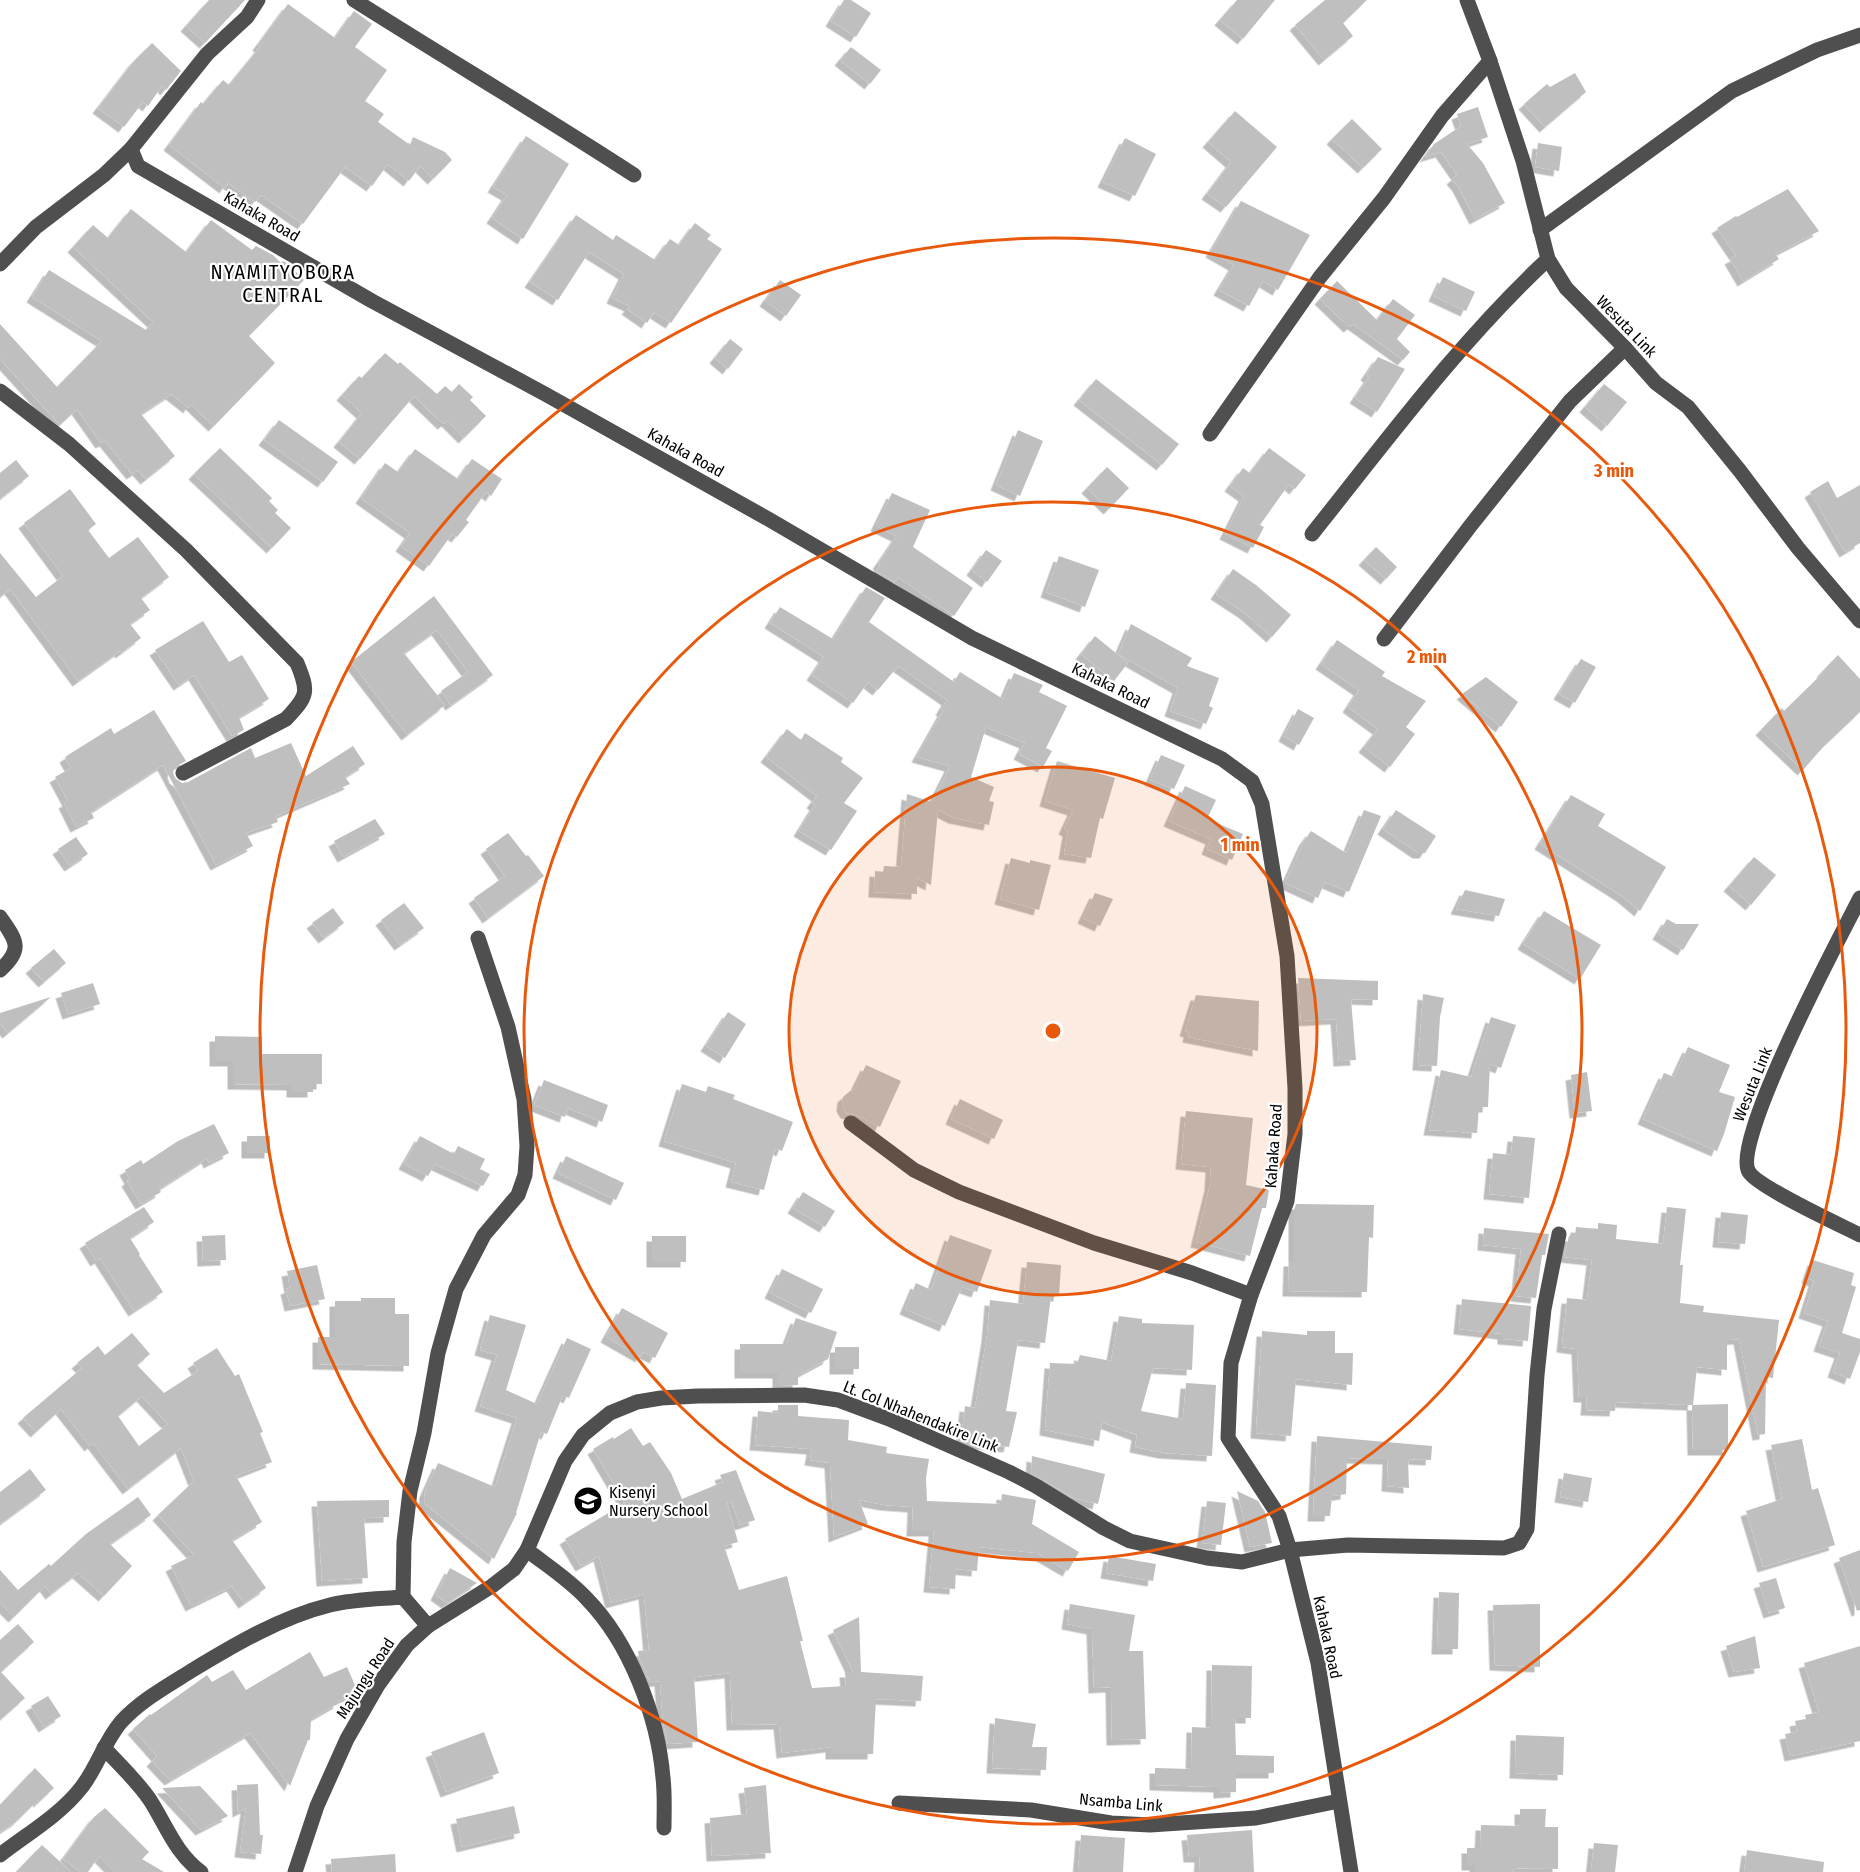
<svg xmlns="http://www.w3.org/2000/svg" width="1860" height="1872" viewBox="0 0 1860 1872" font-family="'Fira Sans Condensed',sans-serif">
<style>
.building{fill:#bfbfbf;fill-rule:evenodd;filter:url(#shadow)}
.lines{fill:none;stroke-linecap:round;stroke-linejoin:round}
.minor{stroke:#4f4f4f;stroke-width:15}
.ring{fill:none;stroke:#e8590c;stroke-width:3}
.labels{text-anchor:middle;stroke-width:4.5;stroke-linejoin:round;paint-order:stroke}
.street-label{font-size:16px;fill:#000;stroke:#fff}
.poi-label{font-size:16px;fill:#000;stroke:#fff;text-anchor:start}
.quarter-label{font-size:20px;letter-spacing:1.5px;fill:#000;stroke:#fff}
.centre{fill:#e8590c;stroke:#fff;stroke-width:3}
.ring-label{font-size:18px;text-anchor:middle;font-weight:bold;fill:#e8590c;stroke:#fff;stroke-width:4.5;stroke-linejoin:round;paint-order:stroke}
</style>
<defs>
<filter id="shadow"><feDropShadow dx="-5.5" dy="5.5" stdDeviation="0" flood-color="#0004"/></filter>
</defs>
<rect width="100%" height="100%" fill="#fff"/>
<!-- building -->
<g class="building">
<path d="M209,0H245L205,43L186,26Z"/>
<path d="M844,0H851L871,13L856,37L831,21Z"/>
<path d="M1237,0H1275L1243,39L1220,20Z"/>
<path d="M1325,0H1367L1343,23L1353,36L1324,60L1295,25Z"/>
<path d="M288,4L335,38L354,11L372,24L355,47L387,70L365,101L384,114L378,122L410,145L413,137L445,152L452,160L433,179L420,166L409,181L388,164L372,186L345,167L303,224L261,195L255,202L228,183L225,188L169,145L201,102L203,104L223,80L229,85L260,47L258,45Z"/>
<path d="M152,43L181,71L166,90L162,86L148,106L143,102L124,127L98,108L134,61Z"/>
<path d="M851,47L881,70L870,84L840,60Z"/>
<path d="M1575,73L1586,92L1545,127L1524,104L1547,84L1550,87Z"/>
<path d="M1478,107L1488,137L1467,144L1483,163L1505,203L1475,219L1458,186L1452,179L1457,175L1441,152L1425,157L1434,144L1461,126L1457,114Z"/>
<path d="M1235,111L1277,147L1226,207L1207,194L1231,162L1208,142Z"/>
<path d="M1352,119L1382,149L1363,168L1332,139Z"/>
<path d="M526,136L569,164L523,239L492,218L507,195L493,187Z"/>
<path d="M1125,138L1156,154L1135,196L1103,182Z"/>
<path d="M1538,143L1562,147L1559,171L1535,167Z"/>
<path d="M1788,189L1819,231L1775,254L1779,259L1743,281L1730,259L1736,256L1717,228L1736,216L1737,217Z"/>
<path d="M1241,201L1310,235L1278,290L1263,281L1249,306L1219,290L1234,265L1211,252Z"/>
<path d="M131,209L186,252L211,220L252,250L256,246L273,255L281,263L283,261L287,263L304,280L249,336L275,363L214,426L191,404L189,408L171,394L141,414L175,456L146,479L138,470L132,474L105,441L101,443L77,409L60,425L0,359V324L57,387L102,341L32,297L49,270L146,330L153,322L73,247L93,225L108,238Z"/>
<path d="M576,215L613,240L616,235L655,260L670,239L679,245L695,223L711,235L707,239L722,249L671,323L654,312L647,323L627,309L630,306L612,298L624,274L589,252L558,300L530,282Z"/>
<path d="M1443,277L1475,292L1466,311L1434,296Z"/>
<path d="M780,280L801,295L786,316L765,301Z"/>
<path d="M1337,281L1377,320L1393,299L1415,315L1397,339L1410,352L1403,360L1353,324L1349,327L1320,299Z"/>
<path d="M730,339L743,349L728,369L715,358Z"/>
<path d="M385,353L398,364L400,362L437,394L445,386L452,392L459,384L473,397L470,400L486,416L464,438L447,421L443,424L414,396L360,459L339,442L362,413L342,395L359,376L362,378Z"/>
<path d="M1378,357L1405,369L1377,412L1355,398L1369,377L1366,375Z"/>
<path d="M1096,379L1179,444L1162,465L1079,400Z"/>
<path d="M1604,384L1627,402L1607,426L1585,407Z"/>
<path d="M279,420L338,462L323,482L264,440Z"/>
<path d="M1018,430L1043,441L1020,496L996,485Z"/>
<path d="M220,448L272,498L269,501L278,510L275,513L291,528L272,548L194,474Z"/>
<path d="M1269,448L1306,475L1295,489L1289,484L1260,525L1264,527L1253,548L1225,534L1244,496L1230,486L1243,468L1250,473Z"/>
<path d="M415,449L458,479L472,459L502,479L491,496L486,492L466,520L469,522L457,537L452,534L429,566L401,546L410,533L361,498L385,463L398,472Z"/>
<path d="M16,460L29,476L0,499V473Z"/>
<path d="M1107,467L1129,488L1109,509L1087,488Z"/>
<path d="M1828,481L1837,498L1860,485V543L1845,552L1810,492Z"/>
<path d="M70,489L96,524L88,530L109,558L138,537L169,577L141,598L150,610L130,624L141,638L121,653L120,651L78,681L10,589L0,597V553L36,597L63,576L24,523Z"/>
<path d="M892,493L930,510L913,547L973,588L954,616L898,577L895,582L876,571L880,565L878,564L897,536L876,526Z"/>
<path d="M1376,547L1397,567L1386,579L1364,560Z"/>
<path d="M986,550L1002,561L987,582L972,570Z"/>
<path d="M1059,556L1099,570L1085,607L1046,592Z"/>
<path d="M1233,569L1256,585L1291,615L1272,637L1245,613L1216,594Z"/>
<path d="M866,587L885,598L869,622L954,682L960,672L1003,699L1014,673L1043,685L1039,692L1067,706L1046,748L1052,751L1043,767L1019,754L1025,743L986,727L971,777L994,787L989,801L994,802L989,825L954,818L938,810L931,885L917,878V894L874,892L875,871L883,872L884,866L901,867L907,794L932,802L950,766L917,757L943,711L941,710L947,700L898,666L878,690L868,682L853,703L812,675L824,657L770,623L780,607L833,639Z"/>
<path d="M434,596L493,675L451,705L441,691L468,672L437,630L404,653L445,705L407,735L351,662Z"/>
<path d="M203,621L229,662L242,655L269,699L239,717L244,730L232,736L194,675L179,685L155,650Z"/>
<path d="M1131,624L1192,658L1187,666L1219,678L1209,706L1213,708L1206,724L1170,711L1178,688L1118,654Z"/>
<path d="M1095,636L1128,663L1114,681L1081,654Z"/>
<path d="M1337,640L1385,672L1382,676L1426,701L1406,727L1415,734L1390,767L1364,747L1378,729L1348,707L1359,690L1321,664Z"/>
<path d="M1838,655L1860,679V712L1823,747L1803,770L1761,730L1782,708L1784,711L1823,673L1822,672Z"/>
<path d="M1581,659L1596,667L1575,703L1559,694Z"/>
<path d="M1486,677L1518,702L1501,727L1462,694Z"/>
<path d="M1298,709L1314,718L1299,745L1284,736Z"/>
<path d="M154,710L186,761L175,767L173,772L175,778L182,783L188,782L251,748L255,758L291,743L306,776L353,746L365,764L345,777L350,784L276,816L278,822L246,833L253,846L216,865L163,765L91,812L94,818L76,827L64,803L68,801L55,777L71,768L65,757L111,728L114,734Z"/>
<path d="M787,729L801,740L805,733L843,758L841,762L863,778L844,803L857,811L831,850L799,831L815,805L812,803L817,796L766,757Z"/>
<path d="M1161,755L1185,765L1174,789L1150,780Z"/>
<path d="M1057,761L1115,778L1103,819L1100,818L1091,858L1064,854L1068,831L1064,829L1073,810L1045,801Z"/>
<path d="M1185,786L1216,800L1207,819L1243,834L1232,860L1207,849L1211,839L1169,821Z"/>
<path d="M1571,795L1605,814L1598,826L1666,867L1640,911L1622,896L1540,844Z"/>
<path d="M1364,810L1381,816L1349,892L1325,882L1318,898L1285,883L1304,841L1311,831L1346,853Z"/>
<path d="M1396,810L1436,836L1425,853H1418L1383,829Z"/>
<path d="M375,819L385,834L343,857L334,841Z"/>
<path d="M508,833L526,856L528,855L544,876L488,918L474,898L505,876L486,849Z"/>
<path d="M76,837L88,854L70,866L58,849Z"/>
<path d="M1754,857L1776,875L1751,905L1729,886Z"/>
<path d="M1011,858L1030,863V860L1051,865L1039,910L1000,899Z"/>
<path d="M1465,890L1505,899L1499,916L1456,909Z"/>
<path d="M1095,893L1113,899L1100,926L1083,918Z"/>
<path d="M404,903L424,928L400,945L381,920Z"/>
<path d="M333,908L344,923L324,938L312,923Z"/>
<path d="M1544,911L1601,945L1580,979L1523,944Z"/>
<path d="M1667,919L1676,924H1699L1683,950L1658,934Z"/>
<path d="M54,949L66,963L44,982L31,968Z"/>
<path d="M1298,978L1378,981V1000L1351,999L1356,1060L1339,1061L1336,1019L1301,1021Z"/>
<path d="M93,983L100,1004L68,1014L61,993Z"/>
<path d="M1423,994L1444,998L1440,1017L1437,1066L1418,1065Z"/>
<path d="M1196,995L1259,1001L1258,1051L1188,1037L1189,1032L1185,1031Z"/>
<path d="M51,997L8,1033L0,1023V1013Z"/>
<path d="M728,1012L746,1024L725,1058L706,1046Z"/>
<path d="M1491,1017L1516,1025L1501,1068L1490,1064L1488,1107H1479L1477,1133L1429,1130L1441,1070L1471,1077Z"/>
<path d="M215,1036L262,1037V1054H322V1084H313V1092H292V1085L233,1084V1061H215Z"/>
<path d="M1688,1047L1730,1065L1719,1092L1735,1097L1724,1134L1717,1151L1643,1119L1664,1073L1674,1077Z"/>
<path d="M866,1065L901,1081L880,1127L856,1115L846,1113L842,1106L843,1097L850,1091L854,1090Z"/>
<path d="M1587,1072L1592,1111L1575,1113L1571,1075Z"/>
<path d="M544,1080L608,1105L602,1122L568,1108L565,1117L534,1105Z"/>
<path d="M682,1084L706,1092L708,1086L735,1095L733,1099L793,1122L782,1151L775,1148L764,1190L731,1182L736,1163L664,1141Z"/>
<path d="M960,1099L1003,1120L994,1139L951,1119Z"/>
<path d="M1186,1111L1253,1118L1246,1185L1269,1190L1266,1208H1262L1250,1256L1196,1242L1210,1185L1211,1167L1181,1164Z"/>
<path d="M214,1124L229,1153L209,1163L207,1158L159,1189L161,1192L141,1204L127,1181L130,1179L125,1170L141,1160L143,1164L178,1141Z"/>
<rect x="247" y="1136" width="23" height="17"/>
<path d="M420,1136L454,1154L458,1146L485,1159L480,1169L490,1174L483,1186L435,1164L428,1176L404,1164Z"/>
<path d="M1513,1136L1535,1138L1529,1198L1489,1194L1493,1153L1511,1155Z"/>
<path d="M566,1156L624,1183L616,1200L558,1173Z"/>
<path d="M803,1192L835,1211L825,1227L793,1208Z"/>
<path d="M1296,1204L1374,1205L1373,1238L1369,1237L1367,1292L1288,1291L1289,1261H1294V1210Z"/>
<path d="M144,1207L154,1222L130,1238L140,1254L139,1255L163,1292L134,1311L100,1258L96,1261L85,1243Z"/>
<path d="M1667,1207L1686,1209L1680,1265H1683L1680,1303L1704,1306L1703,1312L1779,1320L1773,1378L1766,1377L1765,1434L1758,1435L1739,1339L1727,1340V1370L1697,1367L1693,1405L1728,1404V1450H1693L1692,1405L1616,1402L1615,1411L1586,1410L1587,1397H1579L1577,1349L1562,1347L1567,1298L1587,1300L1592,1260L1564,1257L1569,1236H1575L1576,1227L1598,1229V1223L1617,1225L1616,1239L1663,1244Z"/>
<path d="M1721,1212L1748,1215L1745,1244L1718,1242Z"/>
<path d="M1484,1228L1549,1234L1545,1255H1542L1536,1298L1516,1296L1521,1249L1483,1245Z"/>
<path d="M225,1235L226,1260L203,1261L202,1236Z"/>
<path d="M950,1235L992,1250L977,1292L962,1287L945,1326L905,1309L916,1283L931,1290Z"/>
<rect x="652" y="1236" width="34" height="26"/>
<path d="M1813,1260L1854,1273L1851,1285L1856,1287L1842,1333L1860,1339V1352L1850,1379L1833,1372L1840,1353L1819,1346L1828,1321L1804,1313L1814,1281L1807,1278Z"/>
<path d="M1027,1262L1061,1265L1059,1296H1051L1045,1343L1018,1340L1006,1411L1017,1412L1009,1447L965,1442L961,1440L965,1406L975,1408L987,1336L990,1300L1023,1304Z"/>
<path d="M317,1265L325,1299L290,1306L286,1289L290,1288L287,1271Z"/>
<path d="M782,1269L823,1289L811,1313L770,1293Z"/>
<path d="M361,1298H395V1314H409V1366L318,1364V1337H335V1301H361Z"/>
<path d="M1462,1299L1531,1306L1528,1341L1503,1339V1334L1459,1329Z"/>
<path d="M622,1308L668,1333L655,1358L643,1352L641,1357L606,1337Z"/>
<path d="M490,1315L526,1325L506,1390L537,1404L567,1338L591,1349L569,1398L563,1395L547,1434L541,1432L516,1513H517L494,1559L424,1503L425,1492L438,1463L495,1487L517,1418L480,1406L497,1355L480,1350Z"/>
<path d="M1119,1316L1142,1319V1323L1194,1325L1192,1370L1153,1368L1141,1411L1183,1419L1186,1383L1216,1385L1212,1456L1164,1453L1135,1447L1137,1435L1102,1422L1099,1441L1045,1430L1050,1363L1077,1364L1080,1355L1111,1361Z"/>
<path d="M796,1318L837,1332L828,1359L798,1375V1385L778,1386V1373H740V1344H786Z"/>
<path d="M1262,1331L1307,1335V1331H1335V1353H1353L1352,1385L1296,1379L1291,1436L1256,1433Z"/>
<path d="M132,1333L150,1354L137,1365L164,1393L198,1371L193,1363L217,1348L235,1376L239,1374L263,1432L260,1433L272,1462L236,1476L262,1522L232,1540L266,1588L244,1603L232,1586L191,1606L171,1566L194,1555L158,1515L194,1481L181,1448L128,1489L93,1443L90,1446L61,1409L36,1432L23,1418L82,1368L77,1363L98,1346L105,1355ZM142,1396L168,1424L139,1446L118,1416Z"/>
<rect x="835" y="1347" width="24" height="22"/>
<path d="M778,1405H798V1416L849,1420L848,1440L887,1447L886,1453L929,1459L926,1478L927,1501L1001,1504L1002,1494L1036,1500L1032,1524L1079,1552L1068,1571L1037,1553L979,1547L977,1571L956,1569L955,1589L929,1587L934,1531H912L913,1507L885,1505L859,1500L868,1524L834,1537L830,1463L810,1460L812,1449L755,1445L758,1411L778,1413Z"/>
<path d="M631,1428L643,1446L650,1442L671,1473L682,1499L723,1482L720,1475L736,1470L755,1520L740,1525L731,1501L727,1503L738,1542L724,1546L739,1590L787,1576L803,1641H800L812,1688L846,1686L845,1672H853L833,1630L859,1617L861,1672L923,1676L921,1701L876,1699L873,1754H831V1747L782,1753L779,1724L732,1725L730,1673L694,1677L698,1742L668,1744L663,1723L660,1681L650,1682L639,1657L638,1651L649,1650L644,1594L611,1603L599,1556L581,1566L565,1539L625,1503L593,1449L613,1437L614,1439Z"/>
<path d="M1317,1436L1432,1446L1431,1460L1408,1459L1409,1488L1387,1486L1388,1459L1347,1458L1346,1494L1332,1496L1330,1516H1313Z"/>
<path d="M1802,1439L1812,1490L1818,1488L1835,1545L1763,1567L1746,1511L1782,1499L1771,1445Z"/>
<path d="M1032,1456L1105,1474L1098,1504L1074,1498L1031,1473Z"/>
<path d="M30,1469L46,1490L0,1524V1492Z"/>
<path d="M1564,1473L1592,1478L1588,1502L1560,1497Z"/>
<path d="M1237,1491L1258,1501L1265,1512L1272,1543L1250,1547Z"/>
<path d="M138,1497L151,1515L110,1544L132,1566L104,1596L78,1573L51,1594L45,1586L14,1617L0,1603V1570L18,1590L49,1564L51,1566L86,1534Z"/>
<path d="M389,1500V1517L364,1518L368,1578L322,1581L317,1501Z"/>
<path d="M1207,1501L1226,1503L1221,1545L1202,1543Z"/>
<path d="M1860,1550V1610L1857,1611L1839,1558Z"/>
<path d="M1109,1556L1156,1564L1153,1581L1106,1573Z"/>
<path d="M450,1568L477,1583L447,1603L436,1595Z"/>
<path d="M1776,1578L1785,1608L1769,1613L1759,1583Z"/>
<path d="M1439,1592L1459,1593L1458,1649H1437Z"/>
<path d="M1070,1604L1135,1615L1129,1651H1143L1146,1739L1112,1740L1111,1687L1094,1688L1092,1629L1067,1624Z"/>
<path d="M1540,1604V1667L1495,1665L1493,1605Z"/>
<path d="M18,1624L34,1642L1,1672L25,1698L0,1720V1640Z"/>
<path d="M1755,1636L1760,1668L1734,1672L1726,1646Z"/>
<path d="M1860,1646V1741L1790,1756L1785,1734L1797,1732L1795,1721L1806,1719L1805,1715L1819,1712L1804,1663Z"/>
<path d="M310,1652L324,1677L347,1667L358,1692L338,1701L339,1703L311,1719L310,1740H308L290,1786L250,1733L170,1780L152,1761L157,1756L133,1729L150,1714L151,1715L207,1675L212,1682L233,1670L246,1690Z"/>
<path d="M1212,1665L1252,1666L1251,1718H1235L1236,1755L1274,1756V1773H1236V1792L1219,1793V1787L1155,1785V1768L1191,1769L1192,1727L1211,1728Z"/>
<path d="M48,1696L61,1716L44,1727L31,1706Z"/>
<path d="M995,1718L1036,1724L1032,1747H1047L1046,1770L992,1768Z"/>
<path d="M484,1732L499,1773L446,1792L431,1752Z"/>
<path d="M1516,1735L1564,1737L1563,1775L1515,1773Z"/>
<path d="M35,1768L54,1788L39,1802L38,1800L17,1821L0,1832V1805Z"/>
<path d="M258,1784L260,1835H263L261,1854L240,1852L246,1808L238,1812L237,1785Z"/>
<path d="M766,1785L771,1853L712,1856L710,1818L747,1814L744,1788Z"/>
<path d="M200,1786L228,1816L201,1830L162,1788Z"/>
<path d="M514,1806L520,1833L462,1847L456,1819Z"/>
<path d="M105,1808L149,1852L142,1859L164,1872H115L99,1856L88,1872H81L63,1859L94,1817Z"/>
<path d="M1520,1809H1546L1545,1827H1558V1869L1514,1868L1513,1872H1475V1865H1467V1848H1480L1481,1825L1520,1826Z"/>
<path d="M1252,1830L1254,1872H1199L1200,1857H1189L1187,1835Z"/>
<path d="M1081,1835L1125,1838L1123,1872H1078Z"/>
<path d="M1594,1843L1618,1845L1615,1872H1591Z"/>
<path d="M42,1845L71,1872H16Z"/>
<path d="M1747,1850L1824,1862L1823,1872H1744Z"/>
<path d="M395,1854L396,1872H332L331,1859Z"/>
</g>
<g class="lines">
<!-- minor -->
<g class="minor">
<path d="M354,0C447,59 542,115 634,175"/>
<path d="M1467,0L1490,61L1523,161L1548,259L1566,288L1625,348L1656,383L1688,407L1740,471L1798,548L1860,621"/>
<path d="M131,149L207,54L247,17L258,0"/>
<path d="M1540,230L1732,91L1817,50L1860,35"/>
<path d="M0,264L36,227L104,175L131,149L138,166L372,301L545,394L770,520L972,638L1222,759L1252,781L1262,804L1287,956L1295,1088V1134L1287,1201L1251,1295L1231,1363L1228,1438L1279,1516L1290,1550L1318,1663L1351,1872"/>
<path d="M0,391L69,444L186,550L297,663C309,692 308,696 286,719L183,773"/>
<path d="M1210,434L1320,277L1384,198L1442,116L1490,61"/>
<path d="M1312,534C1387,440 1460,341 1548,259"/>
<path d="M1384,639L1471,525L1570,401L1625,348"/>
<path d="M1860,898C1841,935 1730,1143 1749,1172C1758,1187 1840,1225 1860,1235"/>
<path d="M0,917C16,940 24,949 0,970"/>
<path d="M851,1123L914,1170L959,1192L1094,1243L1192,1273L1251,1295"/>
<path d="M527,1550C546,1565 570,1580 587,1599C630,1643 658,1717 663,1778C665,1794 664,1812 664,1828"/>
<path d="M403,1597L404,1542L410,1491L424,1433L438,1353L456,1289L484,1235L518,1195L525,1175L527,1146L524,1099L508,1027L478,938"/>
<path d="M104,1748C120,1765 137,1781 150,1800C166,1825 176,1854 201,1872"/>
<path d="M899,1803L1031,1810L1111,1823L1150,1825L1256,1818L1339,1801"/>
<path d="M0,1855C27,1834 60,1815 81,1788C97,1768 104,1742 121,1722C140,1701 167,1686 191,1671C234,1645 281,1617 330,1605C354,1599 379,1599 403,1597L428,1626"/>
<path d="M295,1872L317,1806L347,1739L378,1685L407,1645L428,1626L492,1586L514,1569L527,1550L565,1461L583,1435L610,1413L637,1402L661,1398L698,1396L804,1395L838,1400L889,1419L1009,1472L1036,1486L1104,1528L1130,1541L1207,1558L1242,1562L1290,1550L1348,1545L1504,1548L1519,1543L1527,1529L1537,1375L1544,1309L1559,1234"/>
</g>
</g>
<!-- distance rings -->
<circle cx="1053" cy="1031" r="264" fill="#e8590c" fill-opacity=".12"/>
<g class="ring">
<circle cx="1053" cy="1031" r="264"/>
<circle cx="1053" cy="1031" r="529"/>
<circle cx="1053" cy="1031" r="793"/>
</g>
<!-- icons -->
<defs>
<g id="school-disc" transform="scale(1.5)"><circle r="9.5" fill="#000" stroke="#fff"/><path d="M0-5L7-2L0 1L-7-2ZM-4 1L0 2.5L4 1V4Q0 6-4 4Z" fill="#fff"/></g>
</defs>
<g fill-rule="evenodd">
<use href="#school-disc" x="588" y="1501"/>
</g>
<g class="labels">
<!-- street labels -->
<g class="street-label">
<text transform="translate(262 216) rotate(30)" y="6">Kahaka Road</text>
<text transform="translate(1627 326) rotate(46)" y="6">Wesuta Link</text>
<text transform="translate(686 452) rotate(29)" y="6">Kahaka Road</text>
<text transform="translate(1111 685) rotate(26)" y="6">Kahaka Road</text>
<text transform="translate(1752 1084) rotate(-68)" y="6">Wesuta Link</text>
<text transform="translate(1273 1146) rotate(-86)" y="6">Kahaka Road</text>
<text transform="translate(921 1416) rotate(22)" y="6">Lt. Col Nhahendakire Link</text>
<text transform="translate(1328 1637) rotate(78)" y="6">Kahaka Road</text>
<text transform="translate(365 1678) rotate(-57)" y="6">Majungu Road</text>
<text transform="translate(1121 1802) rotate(5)" y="6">Nsamba Link</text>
</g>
<!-- poi labels -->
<g class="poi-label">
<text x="609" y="1498">Kisenyi<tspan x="609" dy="18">Nursery School</tspan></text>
</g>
<!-- quarter labels -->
<g class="quarter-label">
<text x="283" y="279">NYAMITYOBORA<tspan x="283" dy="23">CENTRAL</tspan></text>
</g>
</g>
<circle cx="1053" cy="1031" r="9" class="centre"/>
<g class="ring-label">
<text x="1614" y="477">3 min</text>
<text x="1427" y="663">2 min</text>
<text x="1240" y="851">1 min</text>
</g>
</svg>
